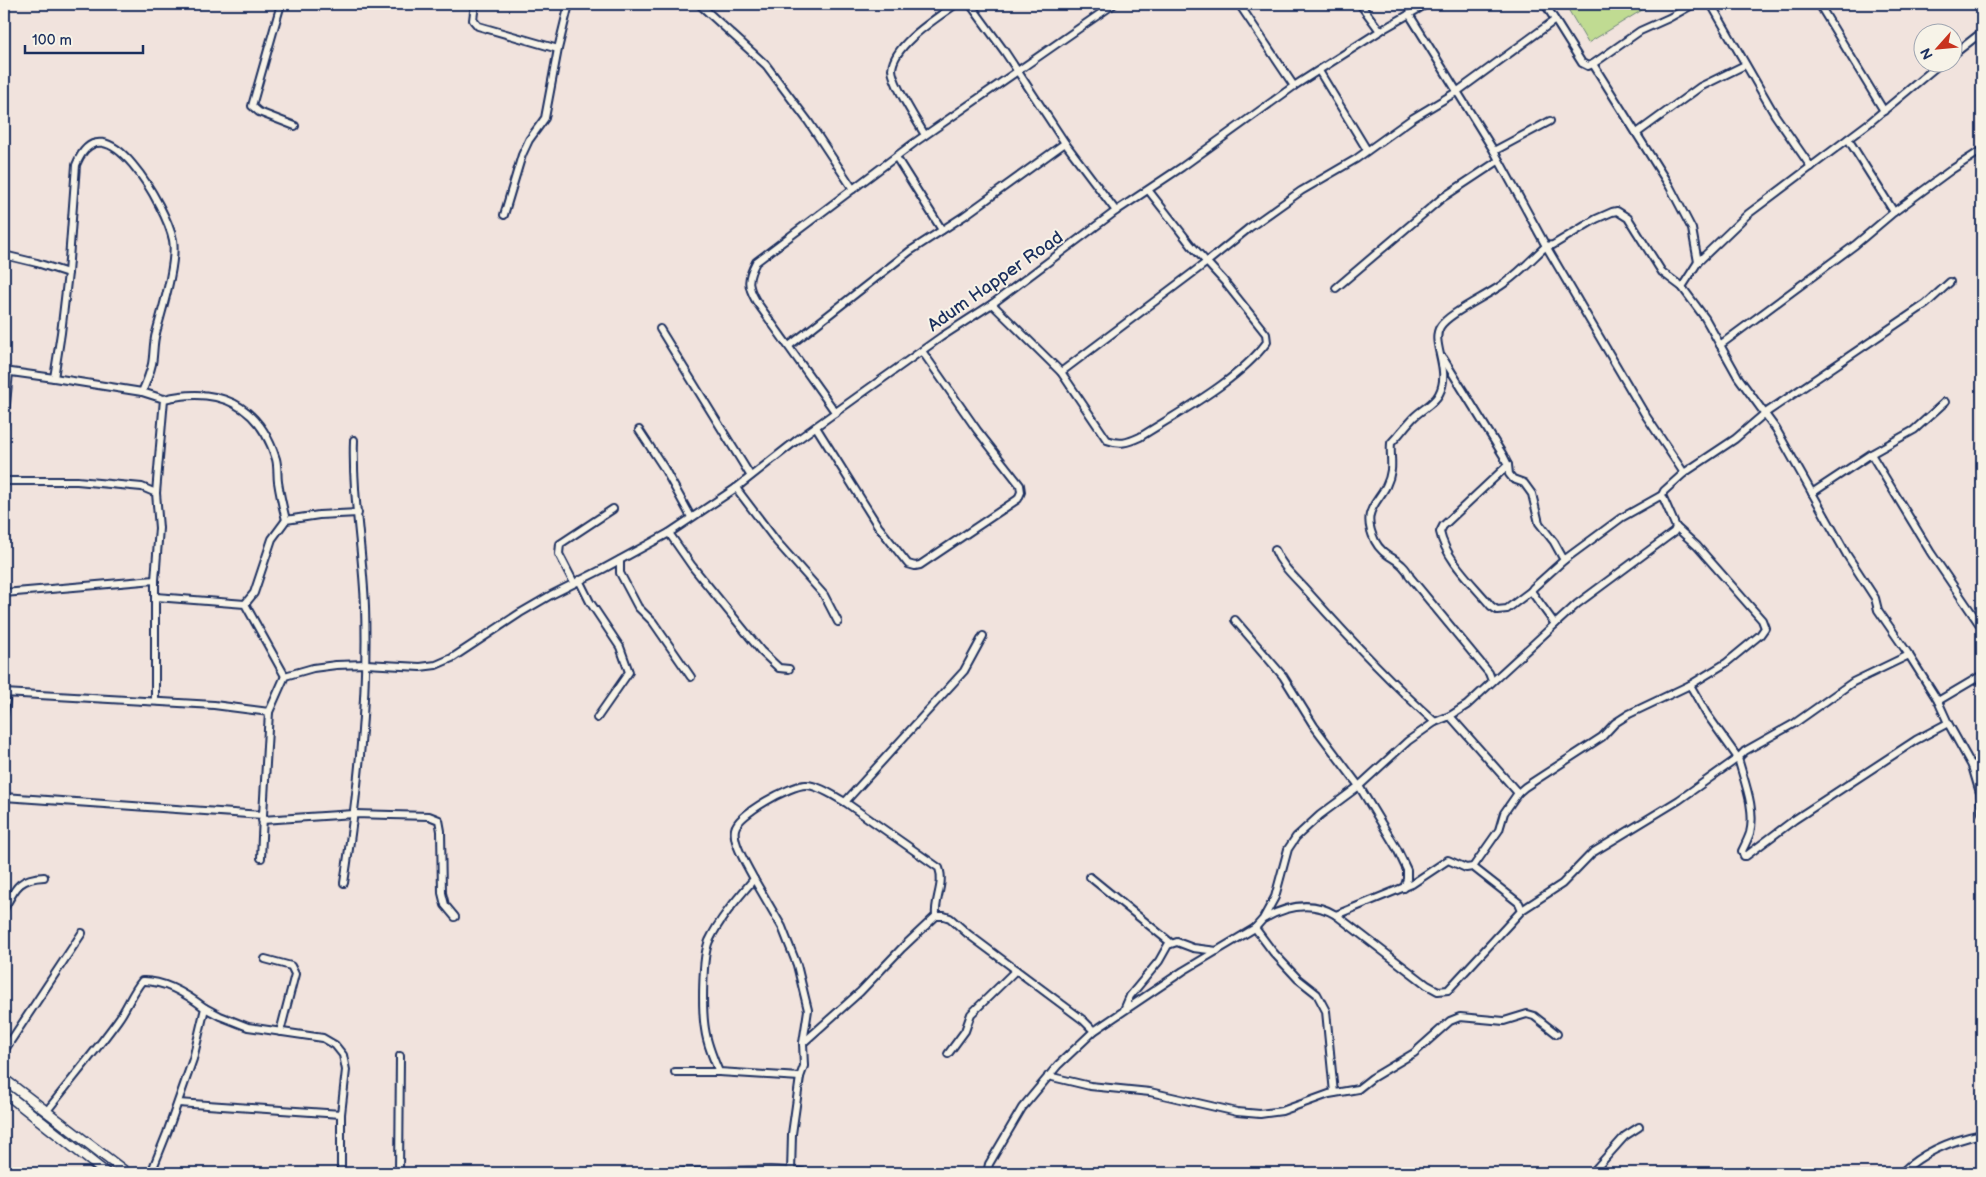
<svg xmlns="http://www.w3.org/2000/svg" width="1986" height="1177" viewBox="0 0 1986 1177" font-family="'Balsamiq Sans',sans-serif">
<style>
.pitch{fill:#c0db92;stroke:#6e8578}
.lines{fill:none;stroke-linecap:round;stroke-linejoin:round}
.street-casing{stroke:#1b2f5e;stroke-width:10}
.secondary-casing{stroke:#1b2f5e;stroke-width:12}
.street{stroke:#f7f3e8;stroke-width:6}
.secondary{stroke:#f7f3e8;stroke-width:9}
.labels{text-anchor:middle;stroke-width:4;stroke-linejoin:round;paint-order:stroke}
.street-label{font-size:18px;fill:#1b2f5e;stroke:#f7f3e8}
</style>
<rect width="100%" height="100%" fill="#f1e3dd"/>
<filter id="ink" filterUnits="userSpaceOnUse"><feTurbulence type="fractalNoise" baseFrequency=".02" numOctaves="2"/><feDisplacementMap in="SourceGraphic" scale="10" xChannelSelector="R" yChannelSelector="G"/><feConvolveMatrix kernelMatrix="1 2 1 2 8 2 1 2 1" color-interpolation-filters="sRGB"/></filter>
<g filter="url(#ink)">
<!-- pitch -->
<path class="pitch" d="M1565,4H1652L1588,43Z"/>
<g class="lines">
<!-- street casing -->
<g class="street-casing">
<g id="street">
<path d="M281,4L252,106L259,112L295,126"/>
<path d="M475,4L473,20L478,26L558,49"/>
<path d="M699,4L766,65L808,121L853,189"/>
<path d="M970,4L1005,52L1065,143L1116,211"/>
<path d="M1239,4L1294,86"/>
<path d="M1360,4L1380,31"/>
<path d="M1545,4L1582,63L1588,66L1593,64L1640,31L1669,18L1694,4"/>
<path d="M1711,4L1775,115L1811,167"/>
<path d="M1819,4L1884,111"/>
<path d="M1409,14L1494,151L1546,246L1646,416L1684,473"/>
<path d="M1954,54L1982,32"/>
<path d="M1593,64L1670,187L1692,229L1698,262"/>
<path d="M1319,71L1367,150"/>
<path d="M1637,133L1700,87L1745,65"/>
<path d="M925,135C917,121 892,83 892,69C894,44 937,18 956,4"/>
<path d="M1848,139L1894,212"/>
<path d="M1494,151L1550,121"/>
<path d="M896,157L942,230"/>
<path d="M504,215L522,155L529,140L545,118L558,49L569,4"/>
<path d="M4,255L37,263L68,273"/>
<path d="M1682,287L1698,262L1748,214L1869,123L1942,62"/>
<path d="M1336,288L1442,198L1498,161"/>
<path d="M992,304L1061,372L1107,440C1120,445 1127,443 1140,437C1181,411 1238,381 1267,342L1266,334L1224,281L1191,245L1149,191"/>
<path d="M660,329L750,475"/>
<path d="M1720,345L1855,245L1894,212L1951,170L1982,150"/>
<path d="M789,346L910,251L964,216L1065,143"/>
<path d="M1443,358L1503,455L1508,465L1509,474L1513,479L1524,483L1532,494L1539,523L1554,542L1564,560"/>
<path d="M4,371L54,378L61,333L68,273L76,165C104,95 167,209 173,240C177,263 162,310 156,333C153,343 154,354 152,364C150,373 146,383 142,392"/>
<path d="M1061,372L1207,262L1249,228L1301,191L1356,159L1413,118L1458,91L1555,20"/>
<path d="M54,378L142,392L164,399L156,493"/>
<path d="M164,399C218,386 259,404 276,459C278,466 277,475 278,482C280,495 283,508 286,520L319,515L358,513"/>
<path d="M836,413L756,301C747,285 747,279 756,262L914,143L1114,4"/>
<path d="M4,426L9,372"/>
<path d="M816,427L878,526L908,564L915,566L920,565L1018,499L1021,492L1020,485L977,430L922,351"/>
<path d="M639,430L664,468L691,517"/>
<path d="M1871,454L1914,430L1945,402"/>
<path d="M1508,465L1443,526L1440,532C1446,560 1473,584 1491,606L1497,610L1507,609L1531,591"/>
<path d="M4,481H77L142,487L156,493L159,528L155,580V701"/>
<path d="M736,488L777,542L824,595L838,622"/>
<path d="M1812,493L1871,454L1931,553L1982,628"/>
<path d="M669,533L692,566L761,651L779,668L789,669"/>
<path d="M1275,550C1282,567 1296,578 1308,592C1347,636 1390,682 1435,722"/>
<path d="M620,560V573L638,607L653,622L691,677"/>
<path d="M579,580L590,602L620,647L629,672L597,718"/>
<path d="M574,583L559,554L560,544L613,509"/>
<path d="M4,593L155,580"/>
<path d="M156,597L245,604L285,676"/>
<path d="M245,604L254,593L272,539L286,520"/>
<path d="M1235,620L1283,676L1314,726L1359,786L1397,849L1407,870V879L1404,888"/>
<path d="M1555,624L1531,591L1533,588L1564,560L1621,518L1662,495"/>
<path d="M1492,681L1489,673L1410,577C1403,558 1384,559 1375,541C1357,504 1387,502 1391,470C1392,461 1390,452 1391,443C1399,435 1406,425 1414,417C1422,409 1434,404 1439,394C1452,370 1430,343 1440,327C1448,313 1491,294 1506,282C1521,271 1533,258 1546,246L1553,245L1596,219L1612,212L1617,211L1628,218L1662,272L1682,287L1705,318L1738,377L1776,429L1847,555L1875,598L1878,610L1909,655L1938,701L1948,723L1972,766L1980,793L1982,813"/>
<path d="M1690,685L1706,713L1738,758L1745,751L1795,723L1853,682L1909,655"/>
<path d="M4,693L214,705L269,712"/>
<path d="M1938,701L1982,675"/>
<path d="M4,715L7,693"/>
<path d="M1450,716L1518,793"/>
<path d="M1972,766L1982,760"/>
<path d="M4,797L263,815L269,712L285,676L313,668L336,665L366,664L420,667L436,665L452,658L520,613L551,595L603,569L669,533L736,488L797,440L868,389L941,337L992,304L1116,211L1182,167L1294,86L1380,31L1427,4"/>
<path d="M845,802L939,868C945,884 934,900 936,916"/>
<path d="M262,820L354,814L429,816L439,820L441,831L442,893L445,905L455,917"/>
<path d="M261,858L263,816"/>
<path d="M1090,877L1171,943"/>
<path d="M754,879L782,927L797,965L808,1010L803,1043L804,1066L800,1077L792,1134L791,1172"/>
<path d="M344,883C358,791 368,700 365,607C363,551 352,496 354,440"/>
<path d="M4,909C15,889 18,878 44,877"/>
<path d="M1522,910L1562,884L1592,853L1679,800L1738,758C1744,781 1756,809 1750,833C1748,839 1745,845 1742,851L1744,856H1746L1794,820L1916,740L1948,723"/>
<path d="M1336,915L1427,985L1438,991L1448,990L1522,910L1519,903L1473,867"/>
<path d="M1265,918C1287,906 1312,900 1336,915L1412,884L1448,860L1466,868L1473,867L1499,830L1504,813L1518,793L1525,787L1602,737L1615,723L1629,714L1690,685L1726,663L1760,635L1765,628L1762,620L1697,546L1676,527"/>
<path d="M1255,928L1273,952L1298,979L1317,994L1326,1011L1334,1093"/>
<path d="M265,959L291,966L295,974L280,1032"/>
<path d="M205,1008L220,1016L248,1027L323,1038L335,1045L343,1055L346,1070L341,1114V1173"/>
<path d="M1124,1010L1130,996L1159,961L1168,945L1177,942L1193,948L1217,951"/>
<path d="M803,1043L860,992L902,948L936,916H944L950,918L968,934L1083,1020L1094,1031"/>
<path d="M4,1051L82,933"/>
<path d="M948,1054L965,1031L971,1014L1016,970"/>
<path d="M675,1072H719"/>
<path d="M1048,1076L1090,1086L1150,1092L1237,1112L1260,1114L1282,1111L1329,1094L1358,1089L1372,1078L1414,1053L1450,1021L1460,1017L1504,1021L1527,1014L1534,1016L1557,1034"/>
<path d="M800,1077L719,1072C713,1058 707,1044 705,1029C702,1011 702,957 709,941C720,918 737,899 754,879C748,867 732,843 735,829C738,814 790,785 806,785C818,785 834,796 845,802L964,671L983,636"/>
<path d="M178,1103L341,1114"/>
<path d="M46,1112C70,1081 95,1052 118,1020C127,1008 132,993 142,981C163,980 188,995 205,1008L193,1059L167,1133L151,1173"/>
<path d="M399,1173L400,1056"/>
<path d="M987,1173L989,1164L1022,1108L1058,1065L1094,1031L1183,971L1255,928L1263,919L1275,897L1288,849L1296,837L1320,815L1359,786L1408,741L1435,722L1450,716L1467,705L1577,604L1674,532L1676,527L1662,495L1664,491L1684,473L1735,439L1764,414L1926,304L1950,282"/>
<path d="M1592,1173L1625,1136L1639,1127"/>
<path d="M1901,1173C1923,1152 1953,1140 1982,1134"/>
</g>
</g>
<!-- secondary casing -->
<g class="secondary-casing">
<g id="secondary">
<path d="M4,1079L127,1173"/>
<path d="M4,1092L106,1173"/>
<path d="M683,1173L770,1171L802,1173"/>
</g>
</g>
<!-- street -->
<use href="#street" class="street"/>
<!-- secondary -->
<use href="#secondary" class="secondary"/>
</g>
</g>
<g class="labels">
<!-- street labels -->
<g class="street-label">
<text transform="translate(995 281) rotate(-35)" y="6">Adum Happer Road</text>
</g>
</g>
<!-- margin -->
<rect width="1986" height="1177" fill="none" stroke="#f7f3e8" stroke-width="20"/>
<rect x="10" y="10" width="1966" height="1157" fill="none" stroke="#1b2f5e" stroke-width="2" filter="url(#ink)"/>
<!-- north arrow -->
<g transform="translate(1938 48) rotate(243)"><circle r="24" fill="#f7f3e8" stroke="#9fa5b1"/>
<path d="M0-4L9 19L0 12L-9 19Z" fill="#c8321e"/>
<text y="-8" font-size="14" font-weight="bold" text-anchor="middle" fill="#1b2f5e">N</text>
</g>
<!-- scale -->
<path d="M25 45v8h118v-8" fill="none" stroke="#1b2f5e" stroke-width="2.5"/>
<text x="32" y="45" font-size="15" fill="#1b2f5e" stroke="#f7f3e8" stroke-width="4" paint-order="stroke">100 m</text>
</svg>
